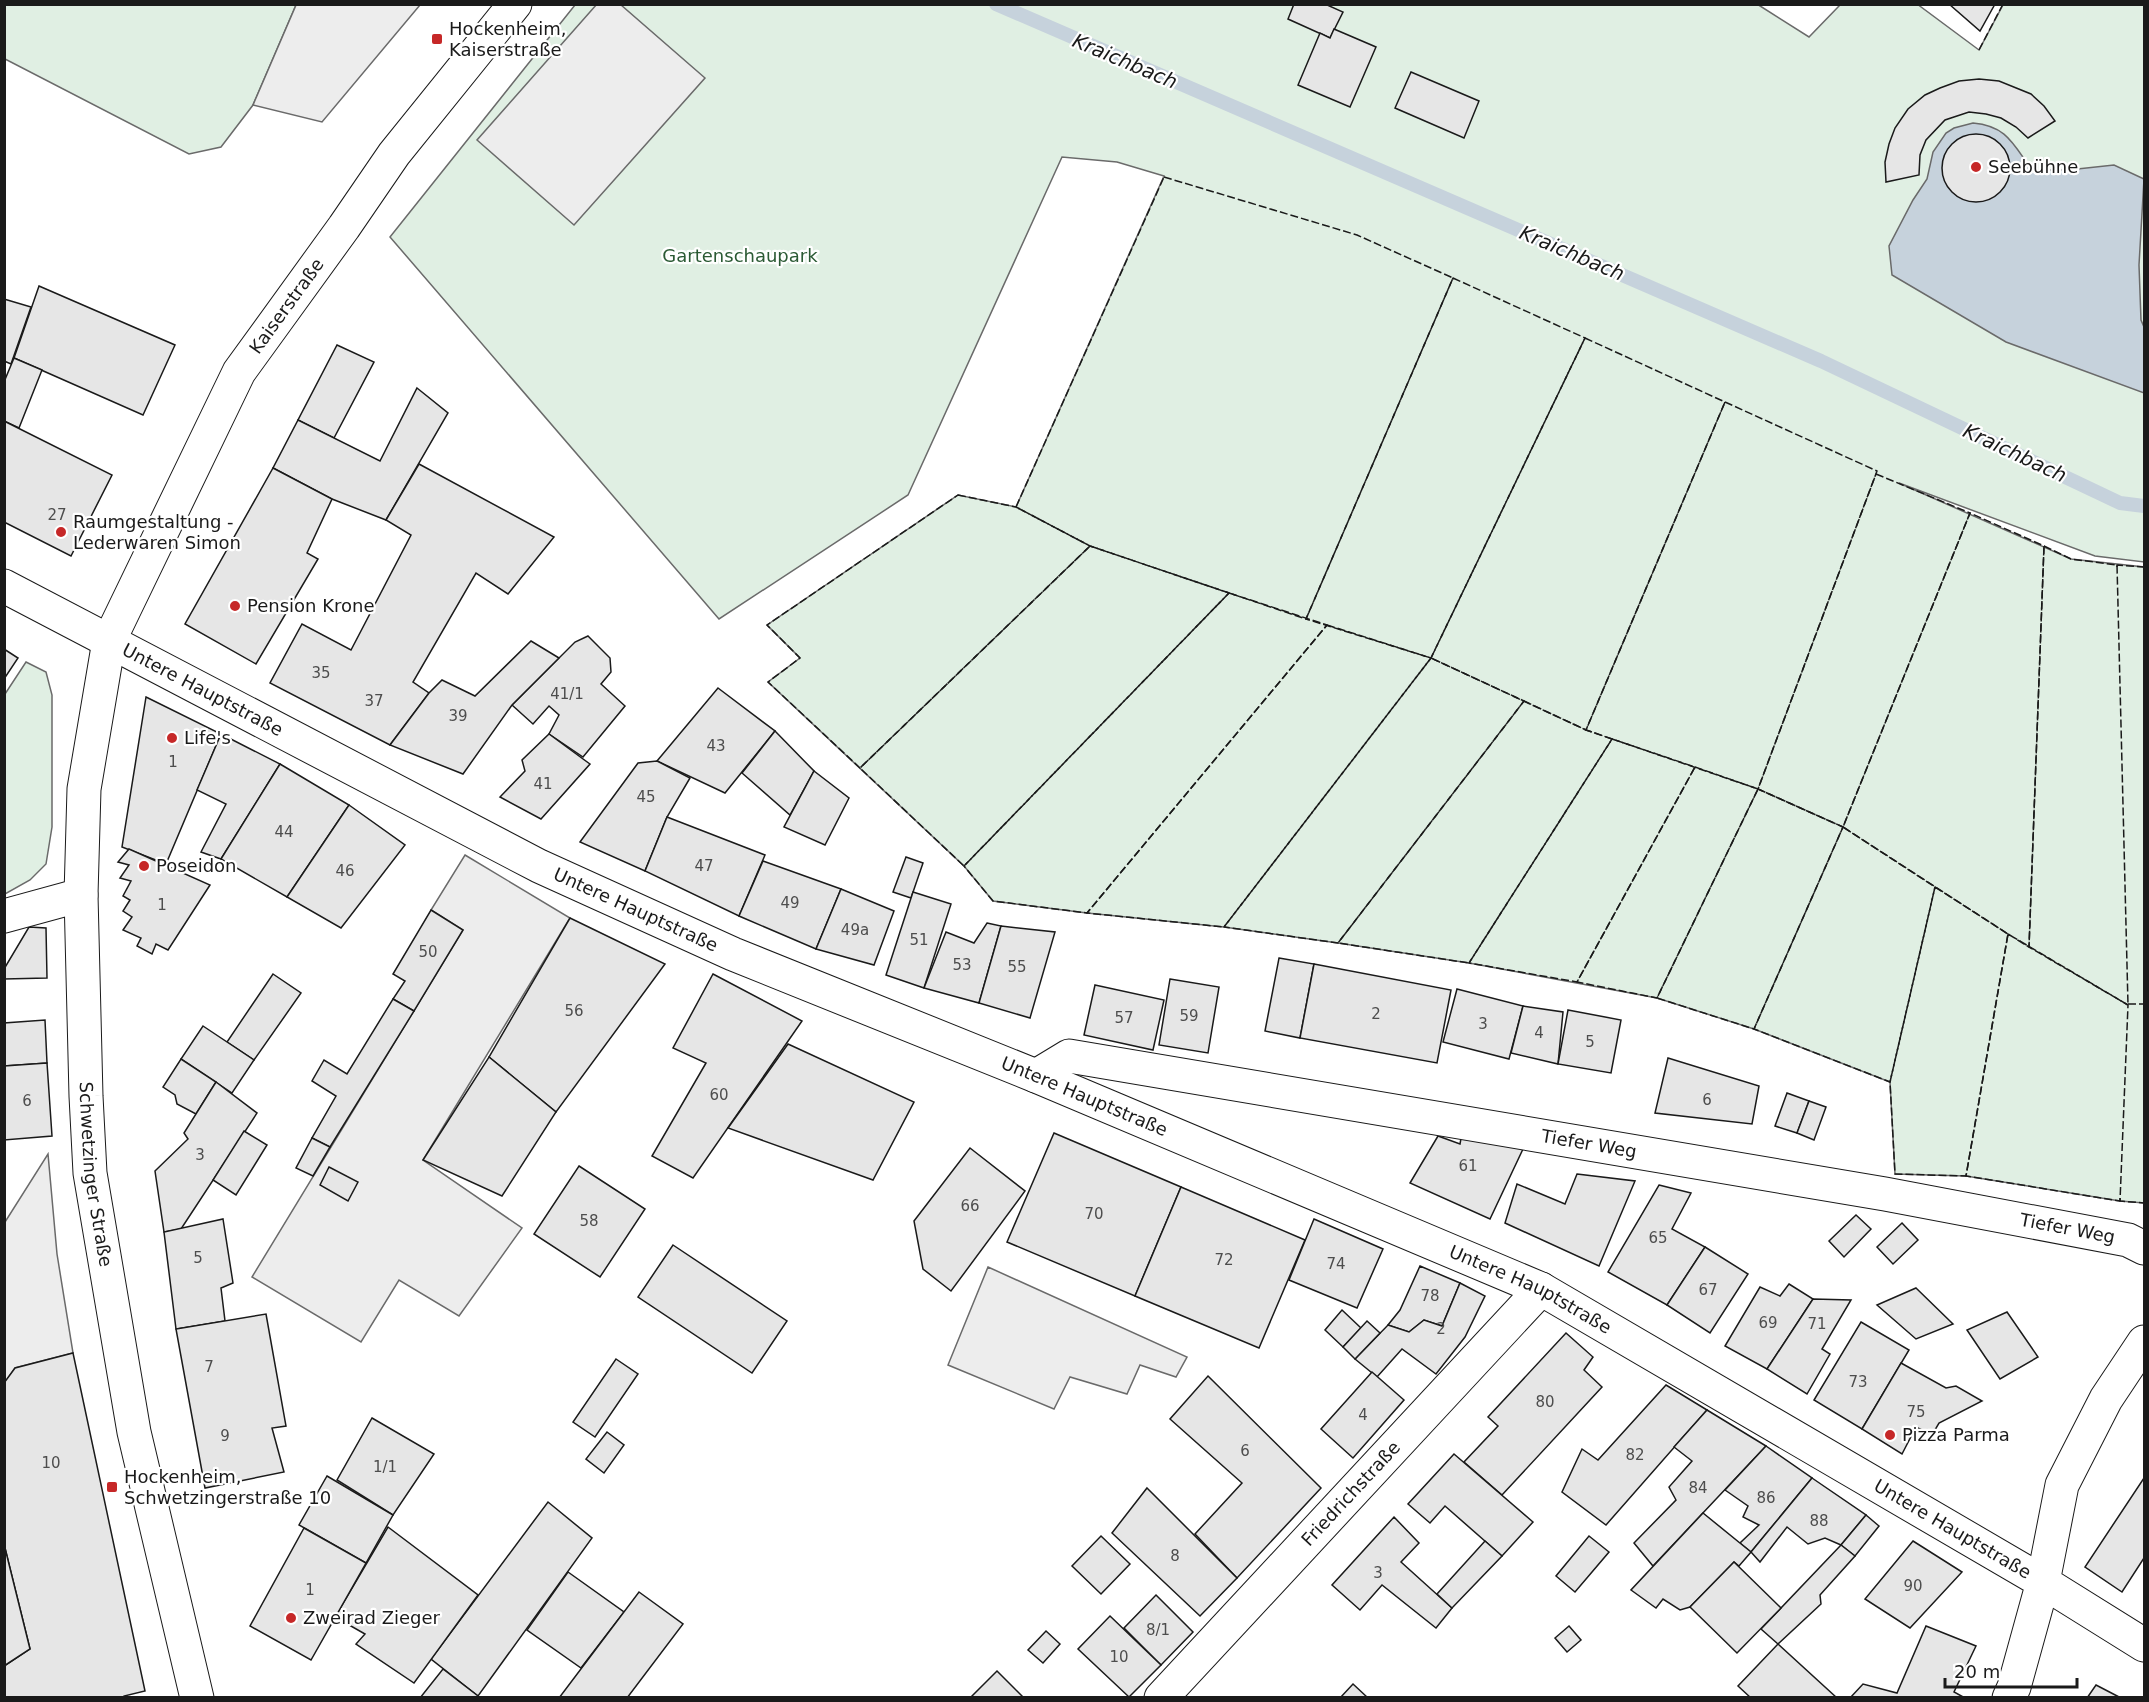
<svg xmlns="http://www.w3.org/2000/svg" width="2149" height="1702" viewBox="0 0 2149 1702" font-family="'DejaVu Sans',sans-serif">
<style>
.green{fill:#e0efe3;stroke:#6a6a6a;stroke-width:1.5}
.parking{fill:#ededed;stroke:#6a6a6a;stroke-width:1.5}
.water{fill:#c6d2dc;stroke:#6a6a6a;stroke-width:1.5}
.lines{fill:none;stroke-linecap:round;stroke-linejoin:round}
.stream{stroke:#c6d2dc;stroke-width:14}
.building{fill:#e6e6e6;stroke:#1a1a1a;stroke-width:1.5}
.minor-casing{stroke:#1a1a1a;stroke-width:35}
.major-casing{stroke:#1a1a1a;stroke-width:35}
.minor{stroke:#fff;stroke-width:33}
.major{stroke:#fff;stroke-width:33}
.fence{stroke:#1a1a1a;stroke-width:1.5;stroke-dasharray:8 3;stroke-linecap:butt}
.poi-dot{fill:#c62828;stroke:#fff;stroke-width:2}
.labels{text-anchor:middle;stroke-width:4.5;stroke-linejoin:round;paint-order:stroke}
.number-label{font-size:15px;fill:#4d4d4d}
.poi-label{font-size:18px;fill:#1a1a1a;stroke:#fff;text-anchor:start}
.park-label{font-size:18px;fill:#2b5a34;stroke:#fff}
.street-label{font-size:18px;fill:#1a1a1a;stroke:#fff}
.water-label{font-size:20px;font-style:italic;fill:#1a1a1a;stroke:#fff}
</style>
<rect width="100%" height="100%" fill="#fff"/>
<!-- green -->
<g class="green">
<path d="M1757,4L1809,37L1840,5L1917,4L1979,50L2003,5H2144V562L2095,556L1899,483L2071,559L2144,567V1203L2120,1201L1966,1176L1895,1174L1890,1082L1754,1029L1657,998L1469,963L1338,943L1224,927L1087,913L993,901L964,866L768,682L800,658L767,625L958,495L1016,507L1164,176L1117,162L1062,157L908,495L719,619L390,237L575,5Z"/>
<path d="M4,5H296L253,105L221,147L189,154L5,59Z"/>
<path d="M26,662L46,672L52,695V827L46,864L30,880L5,894V694Z"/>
</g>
<!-- parking -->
<g class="parking">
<path d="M597,4L621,5L705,78L574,225L477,140Z"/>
<path d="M296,5V4L420,5L322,122L253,105Z"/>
<path d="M465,855L570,918L423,1160L522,1228L459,1316L399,1280L361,1342L252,1277L463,930L431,910Z"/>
<path d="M48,1154L57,1254L73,1353L15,1368L5,1383V1222Z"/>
<path d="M988,1267L1187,1357L1176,1377L1140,1365L1127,1394L1070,1377L1054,1409L948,1365Z"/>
</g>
<!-- water -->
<path class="water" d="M1973,123C2007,126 2013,144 2032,170H2068L2114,165L2144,179L2139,265L2141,320L2144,327V393L2006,342L1892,275L1889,246L1913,200L1927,179L1933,152L1946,133L1954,128Z"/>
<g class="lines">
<!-- stream -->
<path class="stream" d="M996,4L1821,361L2120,503L2144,506"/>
</g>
<!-- building -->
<g class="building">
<path d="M1294,4H1325L1343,12L1330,38L1288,19Z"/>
<path d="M1949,4H1995L1980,31Z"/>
<path d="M1334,29L1376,47L1350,107L1298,85L1320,33L1330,38Z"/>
<path d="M1411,72L1479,101L1464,138L1395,108Z"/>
<path d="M1979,79L1999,81L2031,94L2044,106L2055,121L2028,138L2016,127L2001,118L1986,114L1969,112L1945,120L1926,140L1920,155L1919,175L1886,182L1885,162L1889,144L1895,128L1908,109L1925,95L1940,88L1959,81Z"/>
<circle cx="1976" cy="168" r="34"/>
<path d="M39,286L175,345L143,415L14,358Z"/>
<path d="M4,299L31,307L11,364L4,361Z"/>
<path d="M337,345L374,362L334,438L298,420Z"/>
<path d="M14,358L42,370L19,428L4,421V382Z"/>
<path d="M417,388L448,413L386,520L332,499L273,468L298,420L380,461Z"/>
<path d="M4,421L112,475L71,556L4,522Z"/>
<path d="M419,464L554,537L508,594L476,573L413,682L429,693L390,745L270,683L302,624L351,650L411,535L386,520Z"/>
<path d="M273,468L332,499L307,553L318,559L256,664L185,624Z"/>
<path d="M588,636L610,658L611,672L601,684L625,706L583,757L549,734L559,715L549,706L533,724L512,705L575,642Z"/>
<path d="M531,641L559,658L512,705L463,774L390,745L429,693L442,680L475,696Z"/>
<path d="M4,649L18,658L4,679Z"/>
<path d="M718,688L775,731L725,793L657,761Z"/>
<path d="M146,697L221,734L166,864L122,847Z"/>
<path d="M775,731L814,771L790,815L742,773Z"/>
<path d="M221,734L280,764L221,859L201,852L226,804L197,790Z"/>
<path d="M549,734L590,764L541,819L500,797L525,771L522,760Z"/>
<path d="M657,761L690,778L667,817L645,871L580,842L638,763Z"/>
<path d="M280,764L349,805L287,897L221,859Z"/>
<path d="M814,771L849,798L825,845L784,827Z"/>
<path d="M349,805L405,845L341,928L287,897Z"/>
<path d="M667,817L765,855L739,916L645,871Z"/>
<path d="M129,849L210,885L168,950L156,944L152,954L137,946L141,938L123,930L132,917L123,911L130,900L123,896L131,881L120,878L129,865L118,862Z"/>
<path d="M906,857L923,863L911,898L893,892Z"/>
<path d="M763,861L841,889L816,949L739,916Z"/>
<path d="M841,889L894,911L874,965L816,949Z"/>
<path d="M913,892L951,904L924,988L886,975Z"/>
<path d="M431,910L463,930L414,1011L393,999L405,981L393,974Z"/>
<path d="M570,918L665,964L556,1112L489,1057Z"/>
<path d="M987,923L1001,926L979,1003L924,988L946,932L974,943Z"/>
<path d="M1001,926L1055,932L1030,1018L979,1003Z"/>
<path d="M29,927L46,928L47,978L4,979V969Z"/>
<path d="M1279,958L1314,964L1300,1038L1265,1031Z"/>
<path d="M1314,964L1451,990L1437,1063L1300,1038Z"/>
<path d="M273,974L301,993L254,1060L227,1042Z"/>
<path d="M713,974L802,1021L693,1178L652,1156L706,1063L673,1048Z"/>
<path d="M1170,979L1219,987L1208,1053L1159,1045Z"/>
<path d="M1095,985L1164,1000L1153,1050L1084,1035Z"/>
<path d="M1457,989L1523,1006L1509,1059L1443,1042Z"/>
<path d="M393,999L414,1011L330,1147L312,1138L336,1096L312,1081L324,1060L347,1074Z"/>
<path d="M1523,1006L1563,1012L1558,1064L1511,1053Z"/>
<path d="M1568,1010L1621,1020L1611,1073L1558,1064Z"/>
<path d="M45,1020L47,1063L4,1066V1023Z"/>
<path d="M203,1026L254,1060L232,1093L181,1059Z"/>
<path d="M788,1044L914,1102L873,1180L728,1128Z"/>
<path d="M489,1057L556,1112L502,1196L423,1160Z"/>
<path d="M1668,1058L1759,1086L1752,1124L1655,1113Z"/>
<path d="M181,1059L216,1082L196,1114L177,1104L175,1095L163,1087Z"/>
<path d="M47,1063L52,1136L4,1140V1066Z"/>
<path d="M216,1082L257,1113L181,1229L164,1232L155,1171L188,1139L184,1133Z"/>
<path d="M1787,1093L1809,1101L1797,1133L1775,1126Z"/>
<path d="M1809,1101L1826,1107L1814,1140L1797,1133Z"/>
<path d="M244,1131L267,1145L236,1195L213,1180Z"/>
<path d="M1054,1133L1181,1187L1135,1296L1007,1242Z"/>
<path d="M1462,1133L1523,1149L1490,1219L1410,1183L1438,1136L1460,1144Z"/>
<path d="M312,1138L330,1147L313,1176L296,1168Z"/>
<path d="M970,1148L1025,1191L951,1291L923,1269L914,1221Z"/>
<path d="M579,1166L645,1209L600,1277L534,1234Z"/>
<path d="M329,1167L358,1182L348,1201L320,1185Z"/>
<path d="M1577,1174L1635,1181L1599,1266L1505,1223L1517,1184L1565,1204Z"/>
<path d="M1659,1185L1691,1193L1672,1229L1705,1247L1667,1305L1608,1272Z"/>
<path d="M1181,1187L1305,1240L1259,1348L1135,1296Z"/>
<path d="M1856,1215L1871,1229L1844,1257L1829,1241Z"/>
<path d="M223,1219L233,1283L221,1288L225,1321L176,1329L164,1232Z"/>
<path d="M1314,1219L1383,1249L1357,1308L1289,1280Z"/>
<path d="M1902,1223L1918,1240L1893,1264L1877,1247Z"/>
<path d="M673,1245L787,1321L752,1373L638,1297Z"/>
<path d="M1705,1247L1748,1274L1710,1333L1667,1305Z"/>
<path d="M1420,1266L1460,1283L1442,1326L1424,1320L1409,1332L1388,1325L1400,1310Z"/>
<path d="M1460,1283L1485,1296L1465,1337L1436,1374L1402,1349L1377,1377L1355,1359L1388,1325L1409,1332L1424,1320L1442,1326Z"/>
<path d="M1789,1284L1813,1299L1767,1369L1725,1346L1760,1287L1780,1296Z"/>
<path d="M1916,1288L1953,1324L1916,1339L1877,1305Z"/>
<path d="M1813,1299L1851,1300L1822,1349L1830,1354L1807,1394L1767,1369Z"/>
<path d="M1342,1310L1361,1328L1343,1347L1325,1330Z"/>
<path d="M2007,1312L2038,1357L2000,1379L1967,1330Z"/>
<path d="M266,1314L286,1426L272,1428L284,1472L205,1488L176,1329Z"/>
<path d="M1367,1321L1380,1333L1355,1359L1343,1347Z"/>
<path d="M1861,1322L1909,1350L1862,1429L1814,1400Z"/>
<path d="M1566,1333L1593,1357L1584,1370L1602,1387L1502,1495L1464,1462L1498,1426L1488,1417Z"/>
<path d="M73,1353L145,1691L124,1696V1698H4V1666L30,1649L4,1544V1383L15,1368Z"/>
<path d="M616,1359L638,1374L595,1437L573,1422Z"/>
<path d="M1901,1363L1946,1388L1956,1386L1982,1401L1939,1423L1932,1435L1916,1427L1902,1454L1862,1429Z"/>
<path d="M1372,1372L1404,1400L1353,1458L1321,1429Z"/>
<path d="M1208,1376L1321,1488L1237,1578L1195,1534L1242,1483L1170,1419Z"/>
<path d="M1666,1385L1707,1410L1606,1525L1562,1492L1582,1449L1598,1460Z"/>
<path d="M1707,1410L1766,1446L1653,1566L1634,1543L1676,1500L1669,1487L1692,1461L1674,1447Z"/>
<path d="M372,1418L434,1454L393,1515L337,1480Z"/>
<path d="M607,1432L624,1445L604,1473L586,1459Z"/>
<path d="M1766,1446L1812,1478L1751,1552L1740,1543L1759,1525L1743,1517L1748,1506L1725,1490Z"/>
<path d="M1454,1454L1533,1522L1502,1556L1445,1506L1430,1523L1408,1504Z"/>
<path d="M327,1476L393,1515L366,1563L299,1525Z"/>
<path d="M1812,1478L1866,1515L1841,1545L1825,1538L1808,1544L1787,1527L1760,1562L1751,1552Z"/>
<path d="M2144,1478V1558L2122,1592L2085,1567Z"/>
<path d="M1147,1488L1237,1578L1200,1616L1112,1533Z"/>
<path d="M548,1502L592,1538L478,1696L431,1659Z"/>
<path d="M1703,1513L1751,1552L1739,1566L1734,1562L1690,1607L1680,1610L1663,1599L1656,1608L1631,1590Z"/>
<path d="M1866,1515L1879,1526L1855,1556L1841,1545Z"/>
<path d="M1394,1517L1419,1543L1401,1562L1452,1608L1436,1628L1382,1585L1360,1610L1332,1585Z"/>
<path d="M388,1527L478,1595L414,1683L356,1644L365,1634L335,1617Z"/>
<path d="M304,1528L366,1563L311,1660L250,1626Z"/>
<path d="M1101,1536L1130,1564L1101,1594L1072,1566Z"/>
<path d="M1589,1536L1609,1552L1575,1592L1556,1576Z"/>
<path d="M1485,1541L1502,1556L1452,1608L1437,1594Z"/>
<path d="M1913,1541L1962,1572L1910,1628L1865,1599Z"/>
<path d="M4,1544L30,1649L4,1666Z"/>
<path d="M1841,1545L1855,1556L1820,1595L1821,1604L1778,1644L1761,1629Z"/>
<path d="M1734,1562L1781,1608L1737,1653L1690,1607Z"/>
<path d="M568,1572L624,1612L581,1668L527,1630Z"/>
<path d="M639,1592L683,1624L627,1698H559Z"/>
<path d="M1156,1595L1193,1632L1161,1665L1124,1628Z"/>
<path d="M1110,1616L1161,1665L1129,1697L1078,1649Z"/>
<path d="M1569,1626L1581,1640L1567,1652L1555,1638Z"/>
<path d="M1926,1626L1976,1646L1954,1692L1965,1698H1850L1863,1684L1897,1693Z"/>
<path d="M1046,1631L1060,1644L1043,1663L1028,1650Z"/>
<path d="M1778,1644L1837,1698H1751L1738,1686Z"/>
<path d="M443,1669L478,1696L477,1698H420Z"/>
<path d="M997,1671L1024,1698H970Z"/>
<path d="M1353,1684L1368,1698H1340Z"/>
<path d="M2096,1685L2121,1698H2087Z"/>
</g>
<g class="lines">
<!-- minor casing -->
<g class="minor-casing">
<g id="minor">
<path id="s1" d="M109,641L239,372L344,227L394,154L515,4"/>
<path d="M4,916L81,895"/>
<path id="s2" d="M1036,1076L1069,1056L1885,1194L2128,1240L2144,1248"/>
<path d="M2144,1342L2106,1399L2062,1485L2043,1582L2144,1645"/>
<path id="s3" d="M1161,1698L1541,1289"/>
</g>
</g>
<!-- major casing -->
<g class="major-casing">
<g id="major">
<path id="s4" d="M4,586L539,866L733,954L1036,1076L1541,1289L2043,1582L2014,1687L2009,1698"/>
<path id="s5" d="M109,641L84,789L81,895L86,1096L90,1173L134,1432L197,1698"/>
</g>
</g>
<!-- minor -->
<use href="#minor" class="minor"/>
<!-- major -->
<use href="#major" class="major"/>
<!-- fence -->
<g class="fence">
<path d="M1979,50L2003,4"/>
<path d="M1164,177L1357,235L1453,278L1306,619L1090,546L1016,507Z"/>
<path d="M1453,278L1585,338L1431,658L1306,619Z"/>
<path d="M1585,338L1725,402L1586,730L1431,658Z"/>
<path d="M1725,402L1877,471L1758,789L1586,730Z"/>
<path d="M1876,474L1970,513L1843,827L1758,789Z"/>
<path d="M958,495L1016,507L1090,546L860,768L768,682L800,658L767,625Z"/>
<path d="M1090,546L1229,593L964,866L860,768Z"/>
<path d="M2044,546L2071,559L2117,565L2128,1005L2029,947Z"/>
<path d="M2117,567V565L2144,567"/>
<path d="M1229,593L1327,625L1087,913L993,901L964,866Z"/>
<path d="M1327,625L1431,658L1224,927L1087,913Z"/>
<path d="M1431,658L1524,701L1338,943L1224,927Z"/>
<path d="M1524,701L1586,730L1612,739L1469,963L1338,943Z"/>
<path d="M1612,739L1695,767L1577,982L1469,963Z"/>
<path d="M1695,767L1758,789L1657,998L1577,982Z"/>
<path d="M1758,789L1843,827L1754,1029L1657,998Z"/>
<path d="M1843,827L1935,887L1890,1082L1754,1029Z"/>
<path d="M1935,887L2008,934L1966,1176L1895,1174L1890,1082Z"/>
<path d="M2008,934L2029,947L2044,546L1970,513L1843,827L2008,934L2128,1005L2120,1201L1966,1176L2008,934"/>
<path d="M2128,1004H2144"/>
<path d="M2120,1198V1201L2144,1203"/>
</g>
</g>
<!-- markers -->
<g class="poi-dot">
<rect x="431" y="33" width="12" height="12" rx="3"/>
<circle cx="1976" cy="167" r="6"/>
<circle cx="61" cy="532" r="6"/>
<circle cx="235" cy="606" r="6"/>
<circle cx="172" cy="738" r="6"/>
<circle cx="144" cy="866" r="6"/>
<circle cx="1890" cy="1435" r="6"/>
<rect x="106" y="1481" width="12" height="12" rx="3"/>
<circle cx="291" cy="1618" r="6"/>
</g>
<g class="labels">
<!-- number labels -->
<g class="number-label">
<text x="57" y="520">27</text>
<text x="321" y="678">35</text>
<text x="567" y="699">41/1</text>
<text x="374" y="706">37</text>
<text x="458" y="721">39</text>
<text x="716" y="751">43</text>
<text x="173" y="767">1</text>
<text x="543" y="789">41</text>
<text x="646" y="802">45</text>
<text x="284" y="837">44</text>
<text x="704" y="871">47</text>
<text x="345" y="876">46</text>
<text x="790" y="908">49</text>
<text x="162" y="910">1</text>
<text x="855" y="935">49a</text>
<text x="919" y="945">51</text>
<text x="428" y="957">50</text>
<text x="962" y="970">53</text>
<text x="1017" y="972">55</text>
<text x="574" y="1016">56</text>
<text x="1376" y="1019">2</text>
<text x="1189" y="1021">59</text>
<text x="1124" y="1023">57</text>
<text x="1483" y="1029">3</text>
<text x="1539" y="1038">4</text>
<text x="1590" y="1047">5</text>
<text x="719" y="1100">60</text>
<text x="1707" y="1105">6</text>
<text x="27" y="1106">6</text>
<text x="200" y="1160">3</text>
<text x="1468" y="1171">61</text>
<text x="970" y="1211">66</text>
<text x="1094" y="1219">70</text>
<text x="589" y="1226">58</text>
<text x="1658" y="1243">65</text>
<text x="198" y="1263">5</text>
<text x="1224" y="1265">72</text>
<text x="1336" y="1269">74</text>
<text x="1708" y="1295">67</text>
<text x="1430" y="1301">78</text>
<text x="1768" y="1328">69</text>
<text x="1817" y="1329">71</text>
<text x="1441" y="1334">2</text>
<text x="209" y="1372">7</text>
<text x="1858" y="1387">73</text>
<text x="1545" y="1407">80</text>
<text x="1916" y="1417">75</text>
<text x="1363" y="1420">4</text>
<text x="225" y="1441">9</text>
<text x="1245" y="1456">6</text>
<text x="1635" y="1460">82</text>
<text x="51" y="1468">10</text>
<text x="385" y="1472">1/1</text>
<text x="1698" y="1493">84</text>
<text x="1766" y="1503">86</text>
<text x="1819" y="1526">88</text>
<text x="1175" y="1561">8</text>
<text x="1378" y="1578">3</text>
<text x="1913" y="1591">90</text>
<text x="310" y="1595">1</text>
<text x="1158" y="1635">8/1</text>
<text x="1119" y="1662">10</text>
</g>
<!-- poi labels -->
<g class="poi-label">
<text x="449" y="35">Hockenheim,<tspan x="449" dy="21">Kaiserstraße</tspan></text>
<text x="1988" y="173">Seebühne</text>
<text x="73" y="528">Raumgestaltung -<tspan x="73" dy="21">Lederwaren Simon</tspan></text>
<text x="247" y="612">Pension Krone</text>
<text x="184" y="744">Life's</text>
<text x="156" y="872">Poseidon</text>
<text x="1902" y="1441">Pizza Parma</text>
<text x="124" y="1483">Hockenheim,<tspan x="124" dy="21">Schwetzingerstraße 10</tspan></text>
<text x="303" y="1624">Zweirad Zieger</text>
</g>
<!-- park labels -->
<g class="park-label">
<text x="740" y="262">Gartenschaupark</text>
</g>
<!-- street labels -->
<g class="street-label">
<text dy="6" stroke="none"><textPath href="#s1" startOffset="380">Kaiserstraße</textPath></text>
<text dy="6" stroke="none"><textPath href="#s4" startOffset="224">Untere Hauptstraße</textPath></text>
<text dy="6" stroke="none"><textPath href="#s4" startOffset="710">Untere Hauptstraße</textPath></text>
<text dy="6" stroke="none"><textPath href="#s4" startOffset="1196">Untere Hauptstraße</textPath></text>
<text dy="6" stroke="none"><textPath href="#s2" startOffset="566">Tiefer Weg</textPath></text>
<text dy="6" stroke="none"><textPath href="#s5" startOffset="536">Schwetzinger Straße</textPath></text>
<text dy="6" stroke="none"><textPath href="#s2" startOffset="1052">Tiefer Weg</textPath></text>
<text dy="6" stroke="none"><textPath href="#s4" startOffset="1682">Untere Hauptstraße</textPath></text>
<text dy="6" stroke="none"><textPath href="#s3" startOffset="279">Friedrichstraße</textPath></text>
<text dy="6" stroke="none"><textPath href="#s4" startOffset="2168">Untere Hauptstraße</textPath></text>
</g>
<!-- water labels -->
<g class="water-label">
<text transform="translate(1125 61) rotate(23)" y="7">Kraichbach</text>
<text transform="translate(1572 253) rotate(23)" y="7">Kraichbach</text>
<text transform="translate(2015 453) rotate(25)" y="7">Kraichbach</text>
</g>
</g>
<!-- border -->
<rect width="2149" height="1702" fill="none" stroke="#1a1a1a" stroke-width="12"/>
<!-- scale -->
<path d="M1945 1678v9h132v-9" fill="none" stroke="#1a1a1a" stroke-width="3"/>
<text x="1954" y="1678" font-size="18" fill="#1a1a1a" stroke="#ffffff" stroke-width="4.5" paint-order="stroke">20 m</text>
</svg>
